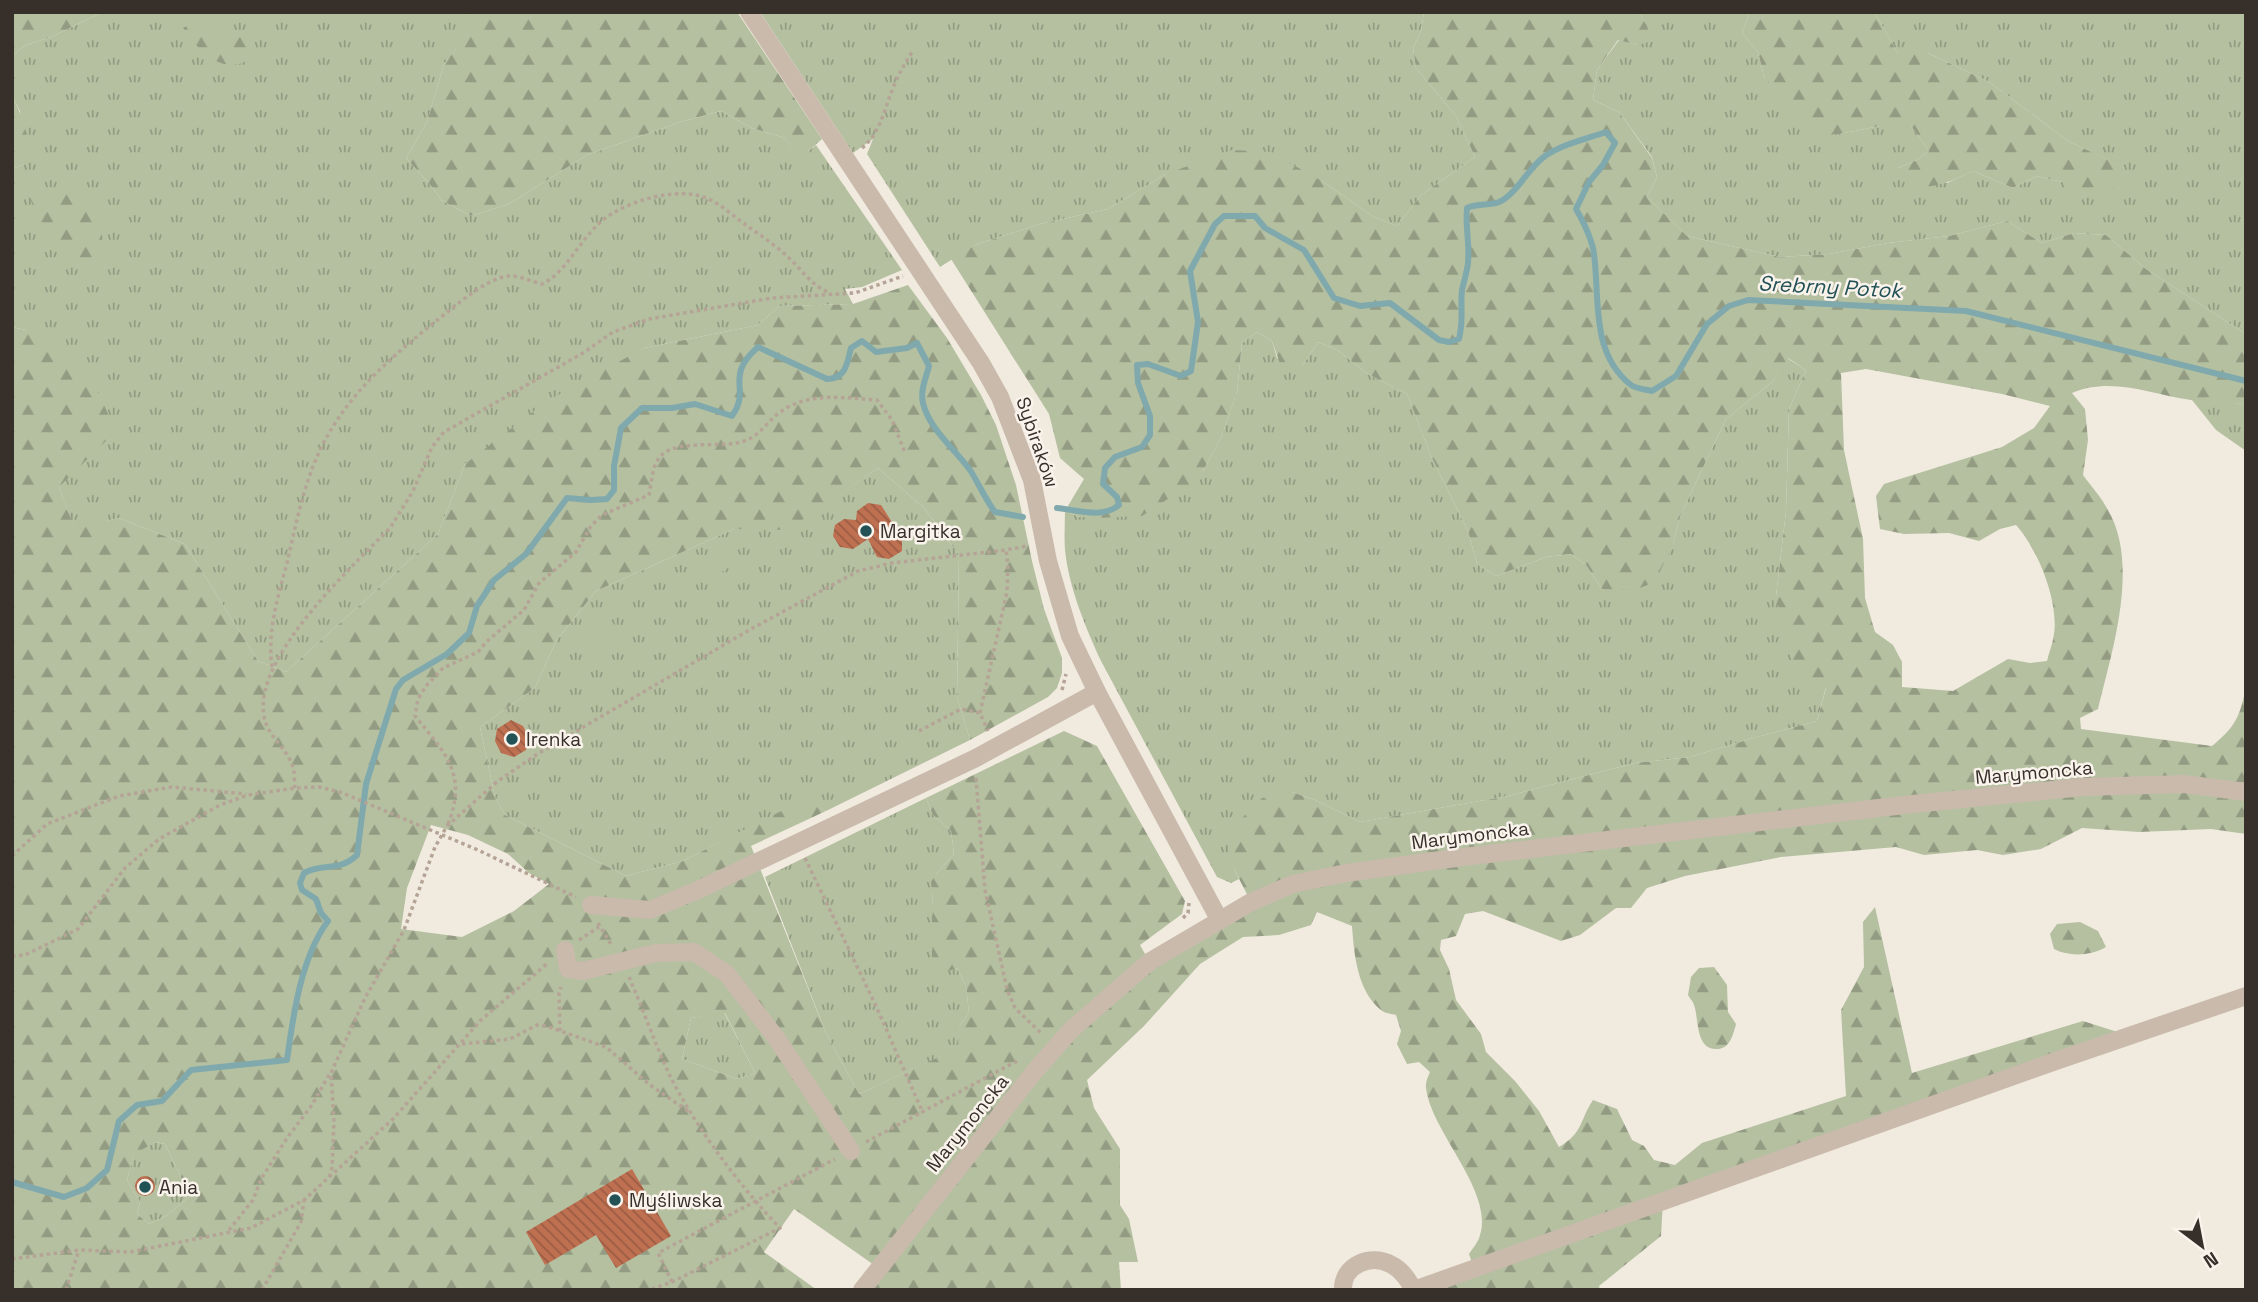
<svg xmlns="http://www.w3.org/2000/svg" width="2258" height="1302" viewBox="0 0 2258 1302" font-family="'Space Grotesk',sans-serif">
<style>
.grass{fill:url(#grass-tufts)}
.forest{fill:url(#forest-firs);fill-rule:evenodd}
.green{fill:#b4c0a0}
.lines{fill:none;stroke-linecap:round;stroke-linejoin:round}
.stream{stroke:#80a9ad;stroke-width:6}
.building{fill:url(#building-back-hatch)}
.path{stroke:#b5a496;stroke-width:3.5;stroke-dasharray:3.5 3.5;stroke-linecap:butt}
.minor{stroke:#c9baac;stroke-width:18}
.poi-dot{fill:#225156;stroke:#f9f3ec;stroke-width:2.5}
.labels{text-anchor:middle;stroke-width:5;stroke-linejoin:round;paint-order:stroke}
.street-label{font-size:19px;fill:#372f2a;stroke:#f9f3ec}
.poi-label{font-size:19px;fill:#372f2a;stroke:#f9f3ec;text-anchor:start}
.water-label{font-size:21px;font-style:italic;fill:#225156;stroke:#f9f3ec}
</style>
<defs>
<pattern id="grass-tufts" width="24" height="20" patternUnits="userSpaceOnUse" patternTransform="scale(1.75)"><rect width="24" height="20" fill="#b4c0a0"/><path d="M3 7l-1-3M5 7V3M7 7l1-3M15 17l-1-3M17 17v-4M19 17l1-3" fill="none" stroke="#939c83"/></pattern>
<pattern id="forest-firs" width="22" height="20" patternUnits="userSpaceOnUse" patternTransform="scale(1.75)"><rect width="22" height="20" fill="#b4c0a0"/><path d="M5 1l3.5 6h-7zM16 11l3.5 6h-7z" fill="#939c83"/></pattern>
<pattern id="building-back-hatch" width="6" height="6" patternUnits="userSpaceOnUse" patternTransform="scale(1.75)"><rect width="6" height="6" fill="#be7051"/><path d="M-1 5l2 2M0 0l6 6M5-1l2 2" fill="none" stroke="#9b5c43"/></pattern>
</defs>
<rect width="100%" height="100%" fill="#f1eadf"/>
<!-- grass -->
<g class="grass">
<path d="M103,12H468L476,24L444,64L427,122L406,158L433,188L441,200L471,216L509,204L587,155L680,122L721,111L752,128L785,138L798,159L816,145L902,270L862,287L845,289L853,304L779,306L758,325L644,348L465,464L438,534L286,672L258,661L185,544L119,518L74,528L59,487L26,330L12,327V169L25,164L20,111L12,96V56L26,45L51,37Z"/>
<path d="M760,12H1424L1421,31L1413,48L1416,68L1456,116L1475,157L1421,195L1397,226L1374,217L1322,181L1166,174L1108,209L1040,224L975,245L940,267L867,154L873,139L853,153Z"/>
<path d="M1638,12H1750L1742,33L1758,52L1764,77L1839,134L1880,126H1911L1929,151L1917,160L1898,168L1947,183L1973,171L2013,188L2037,176L2062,182L2124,168L2068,141L1989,82L1928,53H1898L1874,12H2246V334L2146,269L2106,235L2074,233L2042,243L2007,221L1949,236L1888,243L1829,254L1780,257L1687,236L1647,197L1657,177L1652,157L1619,112L1593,100L1597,70L1619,40L1637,45L1646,24Z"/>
<path d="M1257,332L1272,341L1277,358L1302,366L1318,342L1339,351L1366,373L1407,394L1431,456L1468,531L1477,564L1496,576L1546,557L1571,554L1586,565L1602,589L1673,544L1681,514L1726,419L1772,382L1787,358L1806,370L1789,409L1786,511L1776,596L1826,687L1817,721L1750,739L1690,757L1635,763L1508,796L1360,822L1315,800L1292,792L1234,869L1239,879L1231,883L1217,877L1101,661C1085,626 1069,588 1065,550C1064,537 1065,524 1065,511L1080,517L1203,471L1221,438L1237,392L1242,343Z"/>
<path d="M2192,400L2246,404V451L2216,430Z"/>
<path d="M878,468L924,508L959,555L957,697L970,740L826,811L803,801L683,861L626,876L505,815L495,797L480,727L535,688L556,641L596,591L734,529H788Z"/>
<path d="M926,798L933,815L951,831L954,854L937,873L932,882L936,975L957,968L966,986L969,1013L959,1027V1048L859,1094L826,1033L765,877Z"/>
<path d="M724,1012L755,1073L737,1079L682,1059L691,1018Z"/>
<path d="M156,1142L165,1144L190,1196L166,1216L149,1224L137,1214L140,1202L127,1180L134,1153Z"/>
</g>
<!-- forest -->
<g class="forest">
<path d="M12,12H103L51,37L26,45L12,56Z"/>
<path d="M468,12H737L822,139L798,160L785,138L752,128L721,111L680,122L587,155L509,204L471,216L441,200L433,188L406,158L427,122L444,64L475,24Z"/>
<path d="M1424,12H1638L1646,24L1653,41L1637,45L1618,40L1597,70L1593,100L1619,112L1652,158L1657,177L1647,197L1687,236L1780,257L1829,254L1888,243L1949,236L2007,221L2042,243L2074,233L2106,235L2146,269L2246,334V404C2227,403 2209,403 2191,400C2150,394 2111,376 2072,393L2085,409L2088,440L2083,475C2091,486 2101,497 2108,510C2140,565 2112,651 2098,709L2080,718L2081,729L2212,746C2236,726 2239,718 2246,688V834L2211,829L2139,832L2082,828L2041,849L2003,855L1977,850L1924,855L1896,847L1781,857L1685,876L1647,888L1631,908H1616L1580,935L1561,941L1483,911L1465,914L1456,936L1441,940L1440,950L1449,969L1456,1000L1481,1034L1486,1052L1515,1081L1539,1111L1559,1147C1584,1132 1579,1121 1593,1100L1617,1109L1632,1140L1644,1146L1654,1160L1675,1165L1702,1143L1846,1096L1841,1010L1864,967L1863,922L1875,907L1912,1073L2083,1021L2130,1036L1663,1200L1661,1236L1599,1286L1600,1290H1428L1474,1268L1469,1254C1473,1248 1479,1241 1480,1235C1494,1191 1431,1132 1426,1088C1425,1083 1428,1077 1430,1072L1419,1062L1407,1064L1397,1044L1401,1031L1396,1015C1392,1014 1384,1013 1381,1010C1357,991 1354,953 1352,926L1317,912L1311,925L1279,935L1243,937L1200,964L1144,1026L1087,1080L1094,1108L1120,1149V1205L1129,1219L1138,1262H1119L1121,1290H862L877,1267L794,1209L764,1252L817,1290H12V327L26,330L90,375L116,431L59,487L74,527L119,518L185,544L258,661L286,672L438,534L465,464L547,401L644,348L758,325L779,306L853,304L908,285L947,338L981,395L996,425L1016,485L1032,561L1044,609L1062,658V673L1057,688L1048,697L970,740L957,697L959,555L924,508L878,468L788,530L734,529L596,591L556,641L535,688L480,727L495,797L505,815L626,876L683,861L803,800L826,811L751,846L826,1033L859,1094L958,1048L959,1027L969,1013L966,986L957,968L936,976L932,945L933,902L931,882L937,873L954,854L951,831L933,815L926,798L1064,731L1097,746L1185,901L1182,914L1140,945L1149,961L1251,902L1234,869L1228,847L1242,818L1262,798L1292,792L1315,800L1360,822L1508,796L1635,763L1690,757L1750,739L1817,721L1826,688L1799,678L1789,653L1776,596L1786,511L1789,409L1806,370L1788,358L1772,382L1726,419L1681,514L1673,544L1655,582L1635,590L1602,589L1586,565L1571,554L1546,557L1496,576L1477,564L1468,531L1431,456L1407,394L1366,373L1339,351L1318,342L1302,366L1284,375L1272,341L1257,332L1242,343L1237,392L1221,438L1203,471L1192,483L1142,516L1096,518L1080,517L1065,511L1084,479L1060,458L1049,414L951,259L975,245L1040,224L1108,209L1166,174L1232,150L1270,152L1322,181L1374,217L1397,226L1421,195L1475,157L1456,116L1416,68L1413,48L1421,31ZM1866,369L2002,394L2050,406L2034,428L2002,447L1884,484L1876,496L1880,529L1904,534L1949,533L1979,541L2000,529L2016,525C2038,549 2059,602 2054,634C2053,643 2049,652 2047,661L2030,663L2008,659L1953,691L1902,687V662L1893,645L1875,632L1865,598L1863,539L1844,450L1841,373ZM431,825L468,835L508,854L529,873L549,884L514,911L462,937L401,929L407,888ZM725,1013L755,1073L737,1079L682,1059L691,1018ZM156,1142L165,1144L190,1196L166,1216L149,1224L137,1214L140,1202L127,1180L134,1154Z"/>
<path d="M1750,12H1874L1898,53H1928L1989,82L2068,141L2125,168L2124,180L2099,196L2074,199L2062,182L2037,176L2013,188L1973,171C1948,183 1913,200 1898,168L1917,160L1929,151L1911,126H1880L1839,134H1818L1764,77L1758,52L1742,33Z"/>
<path d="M202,18L219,36L249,38L256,54C252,57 247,61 242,63C217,72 195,46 183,28Z"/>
<path d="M12,96C24,118 30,139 25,164L12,169Z"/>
<path d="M72,182L101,214L103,253L95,264C58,258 41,232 30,198Z"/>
<path d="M2080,922L2098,931L2106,947C2091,956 2069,957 2054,949L2050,934L2057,924Z"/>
<path d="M1714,967L1727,985L1728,1012L1736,1024C1733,1035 1730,1048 1718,1049C1695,1051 1699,1018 1694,1005C1693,1001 1690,999 1688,995L1691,977L1699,968Z"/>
</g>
<!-- green -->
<g class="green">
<path d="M733,544L742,559L717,575L708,560Z"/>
<path d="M611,620L620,634L594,650L585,635Z"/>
</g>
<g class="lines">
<!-- stream -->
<g class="stream">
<path d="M1057,508C1078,510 1102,519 1119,505L1117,497L1103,484L1105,468L1115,457L1142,447L1150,435V416L1138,383L1137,365L1148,364L1181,376L1191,371L1198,322L1190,271L1215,224L1224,216H1255L1265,228L1304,250L1334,298L1360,306L1390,303L1439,340L1449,342L1459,339C1464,319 1460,308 1462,290C1464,281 1467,272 1468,263C1470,245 1465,226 1467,208C1479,203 1489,206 1499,202C1517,194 1527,169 1545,156C1563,144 1586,139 1606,132L1615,143L1603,165L1589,182L1576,209C1584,223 1592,238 1594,254C1600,298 1590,353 1631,385C1636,389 1645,389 1652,391L1676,376L1707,324L1729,306L1748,300L1966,311L2246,381"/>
<path d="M12,1182L64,1197L87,1188L107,1170L119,1121L137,1105L162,1101L191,1070L287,1060C293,1016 301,957 328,921L321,913L316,899L302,890L300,883L304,873C324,862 338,873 357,855L366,784L396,689L403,680L447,654L469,633L477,606L494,580L526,554L567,498L591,500L607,499L614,490V466L621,428L642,408H672L695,404L732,416C752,388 723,378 758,347L827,379C846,379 847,363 851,348L862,341L876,352L907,348L917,343L929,366C926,378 920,390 923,403C929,429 955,449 970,470C979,484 985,499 995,512L1023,517"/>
</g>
</g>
<!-- building -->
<g class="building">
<path d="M868,503L881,505L902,538V551L889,559L877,557L868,539L853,549L840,547L833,536L835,525L844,519L856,520L857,511Z"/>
<path d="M511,720L523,726L529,738L526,750L514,757L501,753L495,741L497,729Z"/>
<path d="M632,1169L671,1236L616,1268L596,1235L545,1265L526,1232Z"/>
<circle cx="145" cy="1186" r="10"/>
</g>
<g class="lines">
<!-- path -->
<g class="path">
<path d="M862,148C881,132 884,110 893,88C898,75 905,64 912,52"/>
<path d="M272,667C267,631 278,597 287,563C296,524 304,482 322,446C348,394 391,357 435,322C454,307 488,276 511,276C521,276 532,282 542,284C570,271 582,231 613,213C637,199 679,187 706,198C720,203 733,216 746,225C760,235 775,245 788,257C801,269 812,286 828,292"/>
<path d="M1062,690L1066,674"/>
<path d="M980,713L1007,592L1008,566L1006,550"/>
<path d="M919,731L961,709L980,713L988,731"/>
<path d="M976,778L985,890L1007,989L1015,1008L1042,1034"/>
<path d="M295,788C294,782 295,773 293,767C287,748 267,736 264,716C253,657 352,567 390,528L413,491L432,447L444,432L583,353L613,332L649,319L772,298L855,293L903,276"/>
<path d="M448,824C468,774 445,753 415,716L418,699L426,686L443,668L478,652L486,642L524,610L539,583L576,552L591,526L602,515L649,495C651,485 652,472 656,463C670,433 726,453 751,438C762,432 769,420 779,413C808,391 843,398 877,400L892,420L905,453"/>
<path d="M12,856L47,824L119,796L172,787L246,794"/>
<path d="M805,858L876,1006L923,1113"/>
<path d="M1183,918L1188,913L1189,903"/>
<path d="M598,923L612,946"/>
<path d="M579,940L599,927"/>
<path d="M12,956L25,955L78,929L125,868L159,839L220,805L248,795L295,788L319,787L340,792L478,850L576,897"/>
<path d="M629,977C643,1009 655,1044 670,1076C695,1126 741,1188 780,1228L672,1282L649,1290"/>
<path d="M560,1031L559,993L561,987"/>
<path d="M462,1044L510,1039L537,1025L546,1026L606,1047L650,1085L691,1113"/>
<path d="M866,1142L1017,1061"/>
<path d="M329,1177L332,1168L334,1121L331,1073L365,998L404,930L435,847L447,826L498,781L539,753L751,629L858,571L892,563L1006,550L1027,546"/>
<path d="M229,1230L253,1200L261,1179L287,1138L312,1105L330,1073"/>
<path d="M12,1259L79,1250L130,1252L251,1228L304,1200L393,1119L481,1020L548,963"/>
<path d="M672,1282L658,1253L835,1159"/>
<path d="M66,1290L79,1250"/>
<path d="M262,1290L301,1222L304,1200"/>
</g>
<!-- minor -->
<g class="minor">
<path d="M749,12L981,363L1000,397L1032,480L1048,561L1070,636L1097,692L1219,919"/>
<path d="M591,905L650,910L698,890L976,758L1097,692"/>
<path d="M565,950L568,969L583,971L656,953L694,952L727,974L777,1039L851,1151"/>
<path d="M862,1290L1034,1072L1071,1030L1149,962L1251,902L1293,884L1346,873L1463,857L1913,804L2083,787L2184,784L2246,792"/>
<path d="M1343,1290C1342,1265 1371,1253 1392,1265C1402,1270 1408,1280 1414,1290"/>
<path d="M1414,1290L2053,1062L2246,996"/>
</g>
</g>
<!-- markers -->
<g class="poi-dot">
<circle cx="866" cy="531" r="7"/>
<circle cx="512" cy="739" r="7"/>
<circle cx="145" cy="1187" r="7"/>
<circle cx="615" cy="1200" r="7"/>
</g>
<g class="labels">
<!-- street labels -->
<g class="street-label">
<text transform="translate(1038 442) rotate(71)" y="7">Sybiraków</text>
<text transform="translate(2034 772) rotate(-5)" y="7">Marymoncka</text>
<text transform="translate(1470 835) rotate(-7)" y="7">Marymoncka</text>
<text transform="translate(967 1123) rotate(-51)" y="7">Marymoncka</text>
</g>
<!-- poi labels -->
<g class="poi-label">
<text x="880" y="538">Margitka</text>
<text x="526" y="746">Irenka</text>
<text x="159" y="1194">Ania</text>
<text x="629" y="1207">Myśliwska</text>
</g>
<!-- water labels -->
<g class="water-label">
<text transform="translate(1830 287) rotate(3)" y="7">Srebrny Potok</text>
</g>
</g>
<!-- border -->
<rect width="2258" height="1302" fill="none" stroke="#372f2a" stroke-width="28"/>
<!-- north arrow -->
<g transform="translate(2202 1246) rotate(148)" stroke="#f9f3ec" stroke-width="5" paint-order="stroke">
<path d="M0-5L12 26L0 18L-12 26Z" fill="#372f2a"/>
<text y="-10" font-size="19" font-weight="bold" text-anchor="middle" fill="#372f2a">N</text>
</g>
</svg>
